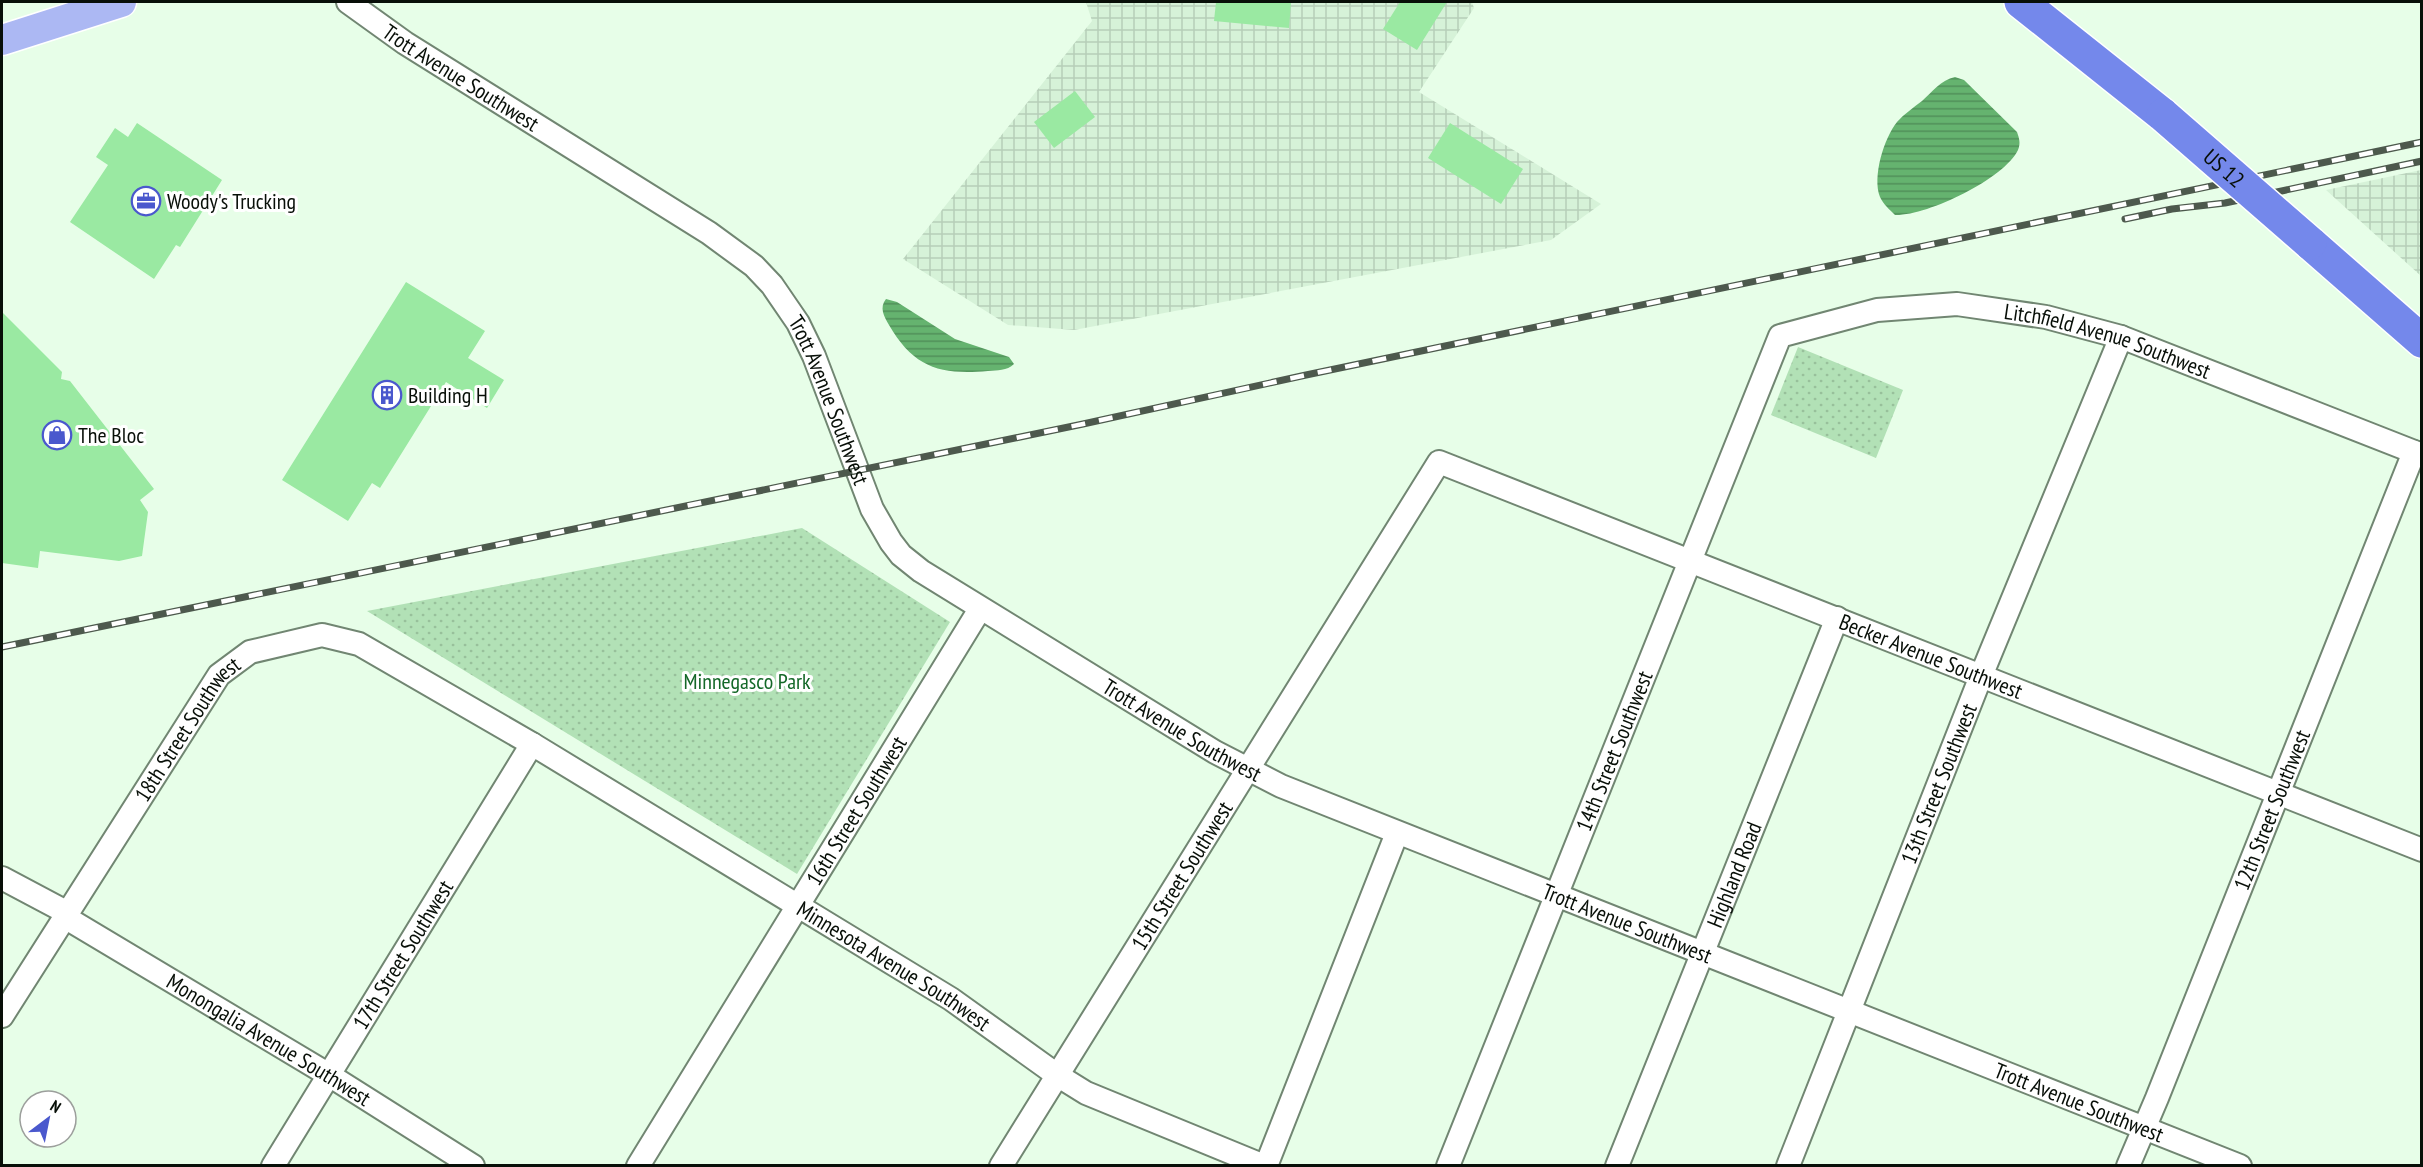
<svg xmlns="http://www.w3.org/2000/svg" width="2423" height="1167" viewBox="0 0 2423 1167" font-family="'PT Sans Narrow',sans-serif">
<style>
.industrial{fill:url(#industrial-grid)}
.grass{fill:url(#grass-dots)}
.water{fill:url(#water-rules)}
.building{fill:#9ae9a2}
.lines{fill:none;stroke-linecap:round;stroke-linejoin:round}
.minor-casing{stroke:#718672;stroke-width:26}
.major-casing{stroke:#fff;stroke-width:33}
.highway-casing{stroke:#fff;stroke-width:36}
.minor{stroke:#fff;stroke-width:22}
.major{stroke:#acb8f3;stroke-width:30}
.highway{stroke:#7488eb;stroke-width:33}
.rail-casing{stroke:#4d594d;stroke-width:7}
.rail{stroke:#fff;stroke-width:4.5;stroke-dasharray:14;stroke-linecap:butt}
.highway-bridge-casing{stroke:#fff;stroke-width:36;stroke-linecap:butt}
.highway-bridge{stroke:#7488eb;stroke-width:33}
.labels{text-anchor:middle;stroke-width:6;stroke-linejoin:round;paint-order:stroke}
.street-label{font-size:22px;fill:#080f08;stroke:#fff}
.poi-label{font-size:22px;fill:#080f08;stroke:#fff;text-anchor:start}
.park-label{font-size:22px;fill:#146828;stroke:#fff}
</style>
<defs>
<pattern id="industrial-grid" width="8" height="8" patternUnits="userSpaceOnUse" patternTransform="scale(1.5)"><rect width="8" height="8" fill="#d6f2d8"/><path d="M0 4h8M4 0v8" fill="none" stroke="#b6ceb8"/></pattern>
<pattern id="grass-dots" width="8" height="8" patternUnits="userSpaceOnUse" patternTransform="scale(1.5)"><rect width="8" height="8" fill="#b2e1b6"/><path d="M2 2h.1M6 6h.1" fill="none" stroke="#98c09b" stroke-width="1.8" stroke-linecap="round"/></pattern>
<pattern id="water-rules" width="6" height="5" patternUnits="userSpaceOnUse" patternTransform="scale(1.5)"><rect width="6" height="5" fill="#65b36f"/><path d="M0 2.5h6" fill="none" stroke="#519059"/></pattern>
</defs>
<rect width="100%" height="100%" fill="#e7fee8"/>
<!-- industrial -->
<g class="industrial">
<path d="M1086,2H1472L1474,8L1419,92L1601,204L1551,240L1074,330L1008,325L903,259L1092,21Z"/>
<path d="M2421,170H2422L2421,276L2326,190Z"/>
</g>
<!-- grass -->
<g class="grass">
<path d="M1798,347L1903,390L1876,458L1771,415Z"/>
<path d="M802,528L950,622L797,874L367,611Z"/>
</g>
<!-- water -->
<g class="water">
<path d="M1955,77L1964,80L2017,132C2019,138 2021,143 2018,150C2004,179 1927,216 1895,215C1890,210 1883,204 1880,197C1872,177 1884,138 1897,122C1904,114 1913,108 1922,101C1932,92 1941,80 1955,77Z"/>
<path d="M886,299L897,302L955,339L1009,357L1014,364C1007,371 997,370 988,371C940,375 914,368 889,325C884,316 879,308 886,299Z"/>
</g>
<!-- building -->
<g class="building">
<path d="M1216,2H1291L1289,28L1214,21Z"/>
<path d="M1400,2H1447L1417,50L1383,29Z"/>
<path d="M1075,91L1095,117L1054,148L1034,122Z"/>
<path d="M137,123L222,180L180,247L176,245L154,279L70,222L108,165L96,157L115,128L128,137Z"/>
<path d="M1450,123L1523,169L1501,204L1428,158Z"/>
<path d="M406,282L485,331L468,358L504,380L487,408L446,382L380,488L372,483L348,521L282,480Z"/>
<path d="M2,312L62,372L61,379L70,381L154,489L140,500L148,512L142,556L119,561L40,551L38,568L2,563Z"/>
</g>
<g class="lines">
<!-- minor casing -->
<g class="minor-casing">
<g id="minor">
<path id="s1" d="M348,2L405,43L709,233L754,266L772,285L798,323L814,356L872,509L891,542L901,555L921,571L1215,752L1281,786L2240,1166"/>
<path d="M2,878L66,912"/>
<path id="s2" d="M63,916L329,1075L473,1166"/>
<path id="s3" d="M2,1016L219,675L250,652L322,635L359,644L532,744L951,999L1057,1075L1086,1093L1264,1166"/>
<path id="s4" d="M273,1166L532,744"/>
<path id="s5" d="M638,1166L980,609"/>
<path id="s6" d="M1001,1166L1439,462L2422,850"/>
<path d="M1266,1166L1397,833"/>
<path id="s7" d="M1448,1166L1780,336L1877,310L1957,304L2046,317L2121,337L2422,455"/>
<path id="s8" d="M1617,1166L1837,618"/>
<path id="s9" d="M1788,1166L1981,676L2121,337"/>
<path id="s10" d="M2128,1166L2157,1098L2414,452"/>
</g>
</g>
<!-- major casing -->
<g class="major-casing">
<path id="major" d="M2,40L121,2"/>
</g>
<!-- highway casing -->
<g class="highway-casing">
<g id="highway">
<path d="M2021,2L2163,115"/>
<path d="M2310,243L2422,341"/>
</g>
</g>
<!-- minor -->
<use href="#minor" class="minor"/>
<!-- major -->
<use href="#major" class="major"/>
<!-- highway -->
<use href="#highway" class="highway"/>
<!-- rail casing -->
<g class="rail-casing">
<g id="rail">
<path d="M2125,219L2172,209L2225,203L2422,161"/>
<path d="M2,647L1083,424L1306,375L2422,142"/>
</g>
</g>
<!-- rail -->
<use href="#rail" class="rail"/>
<!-- highway-bridge casing -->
<g class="highway-bridge-casing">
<g id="highway-bridge">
<path id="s11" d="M2163,115L2310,243"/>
</g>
</g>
<!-- highway-bridge -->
<use href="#highway-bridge" class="highway-bridge"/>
</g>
<!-- icons -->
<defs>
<g id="office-ring" transform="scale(1.5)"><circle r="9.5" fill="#fff" stroke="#4a58cd" stroke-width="1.5"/><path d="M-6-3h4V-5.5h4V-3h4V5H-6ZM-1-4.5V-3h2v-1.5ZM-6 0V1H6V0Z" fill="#4a58cd"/></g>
<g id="building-ring" transform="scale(1.5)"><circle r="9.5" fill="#fff" stroke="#4a58cd" stroke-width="1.5"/><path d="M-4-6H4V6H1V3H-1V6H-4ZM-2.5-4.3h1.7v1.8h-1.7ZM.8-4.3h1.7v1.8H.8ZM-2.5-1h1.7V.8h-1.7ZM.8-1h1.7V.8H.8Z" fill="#4a58cd"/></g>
<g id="shop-ring" transform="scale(1.5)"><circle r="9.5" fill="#fff" stroke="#4a58cd" stroke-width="1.5"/><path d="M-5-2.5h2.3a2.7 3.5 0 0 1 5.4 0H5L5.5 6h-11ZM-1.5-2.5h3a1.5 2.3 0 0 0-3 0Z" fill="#4a58cd"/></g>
</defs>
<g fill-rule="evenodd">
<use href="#office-ring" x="146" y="201"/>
<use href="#building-ring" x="387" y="395"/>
<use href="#shop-ring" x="57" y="435"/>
</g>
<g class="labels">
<!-- street labels -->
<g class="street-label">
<text dy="8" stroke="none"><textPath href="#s1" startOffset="136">Trott Avenue Southwest</textPath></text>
<text dy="8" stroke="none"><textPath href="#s11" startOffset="81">US 12</textPath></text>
<text dy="8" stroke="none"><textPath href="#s7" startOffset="1230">Litchfield Avenue Southwest</textPath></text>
<text dy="8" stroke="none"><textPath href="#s1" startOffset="640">Trott Avenue Southwest</textPath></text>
<text dy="8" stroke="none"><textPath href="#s6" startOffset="1358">Becker Avenue Southwest</textPath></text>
<text dy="8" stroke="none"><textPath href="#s1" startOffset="1143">Trott Avenue Southwest</textPath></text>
<text dy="8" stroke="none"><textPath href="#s3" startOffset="342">18th Street Southwest</textPath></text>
<text dy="8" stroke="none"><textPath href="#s7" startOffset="447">14th Street Southwest</textPath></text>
<text dy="8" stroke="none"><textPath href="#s9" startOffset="411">13th Street Southwest</textPath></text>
<text dy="8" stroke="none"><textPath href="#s10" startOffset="384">12th Street Southwest</textPath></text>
<text dy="8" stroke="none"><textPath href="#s5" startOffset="417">16th Street Southwest</textPath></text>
<text dy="8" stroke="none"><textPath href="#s6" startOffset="342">15th Street Southwest</textPath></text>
<text dy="8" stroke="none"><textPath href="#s8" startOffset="314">Highland Road</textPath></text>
<text dy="8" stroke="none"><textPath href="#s1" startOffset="1629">Trott Avenue Southwest</textPath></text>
<text dy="8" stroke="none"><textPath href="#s4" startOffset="248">17th Street Southwest</textPath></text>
<text dy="8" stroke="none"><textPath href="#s3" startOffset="1179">Minnesota Avenue Southwest</textPath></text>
<text dy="8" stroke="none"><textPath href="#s2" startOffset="240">Monongalia Avenue Southwest</textPath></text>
<text dy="8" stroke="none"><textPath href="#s1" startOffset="2115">Trott Avenue Southwest</textPath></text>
</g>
<!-- poi labels -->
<g class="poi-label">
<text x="167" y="209">Woody's Trucking</text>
<text x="408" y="403">Building H</text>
<text x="78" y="443">The Bloc</text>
</g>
<!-- park labels -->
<g class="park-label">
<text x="747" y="689">Minnegasco Park</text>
</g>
</g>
<!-- border -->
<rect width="2423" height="1167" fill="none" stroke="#080f08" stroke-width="6"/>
<!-- north arrow -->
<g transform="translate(48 1119) rotate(32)"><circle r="28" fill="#ffffff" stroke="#9c9f9c" stroke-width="1.5"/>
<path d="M0-4.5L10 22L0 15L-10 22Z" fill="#4a58cd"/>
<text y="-9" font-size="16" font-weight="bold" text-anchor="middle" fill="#080f08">N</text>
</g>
</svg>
